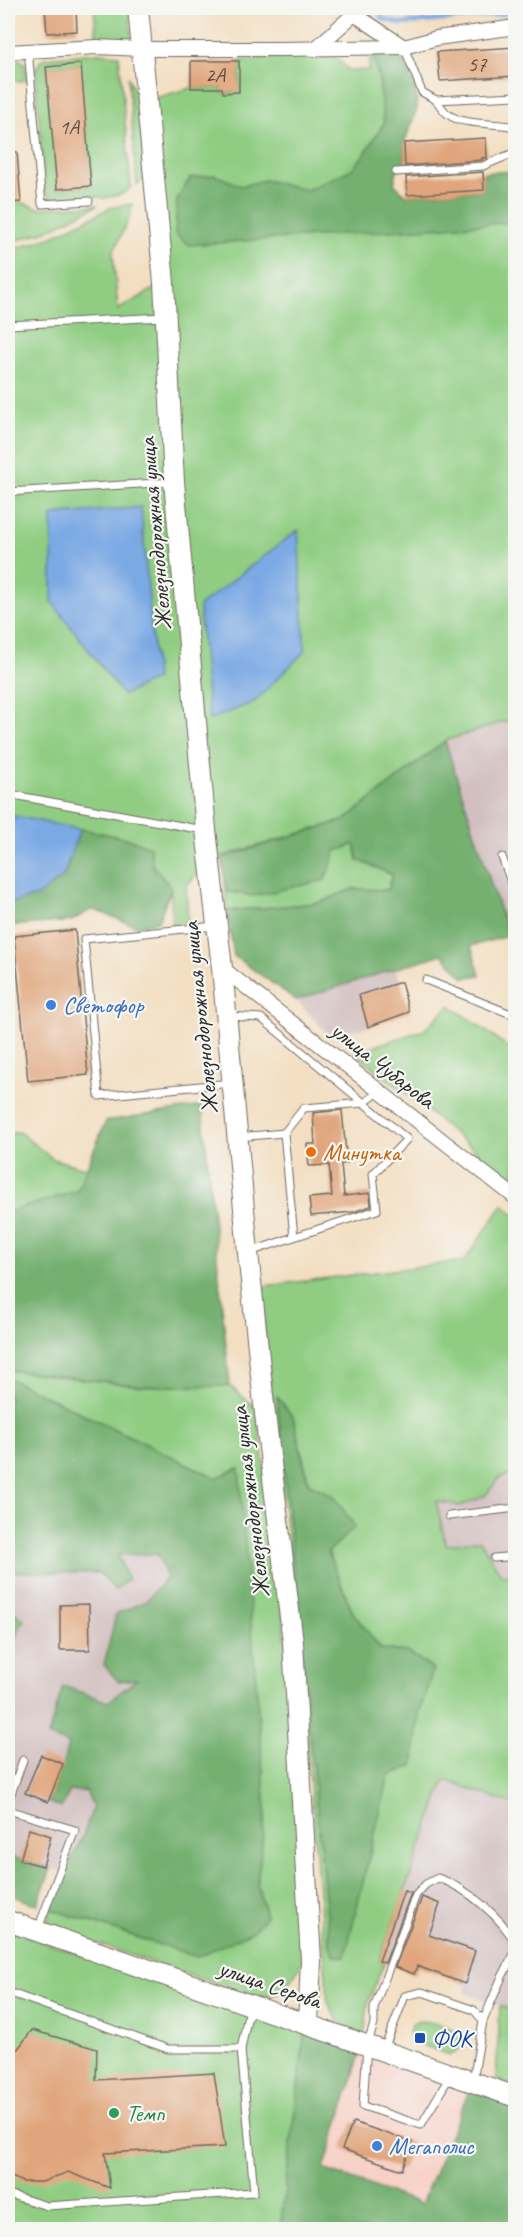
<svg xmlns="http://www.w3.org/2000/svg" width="523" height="2237" viewBox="0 0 523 2237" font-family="Caveat,sans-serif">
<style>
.built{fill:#f7d1c7}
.industrial{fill:#d2bfc0}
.green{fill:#90cd83;stroke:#5e7c57;stroke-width:1.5;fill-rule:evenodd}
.forest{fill:#74b071;stroke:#506e4e;stroke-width:1.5}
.water{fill:#7aa9e4;stroke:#526a88;stroke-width:1.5}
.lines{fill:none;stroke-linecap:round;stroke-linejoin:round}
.stream{stroke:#7aa9e4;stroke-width:4.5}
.building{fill:#e0a57b}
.lane-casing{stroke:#716a60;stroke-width:9}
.street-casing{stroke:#716a60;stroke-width:16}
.secondary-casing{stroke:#716a60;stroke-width:22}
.lane{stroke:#fff;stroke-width:7}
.street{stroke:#fff;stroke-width:14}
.secondary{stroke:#fff;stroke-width:20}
.shop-dot{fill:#3f7fe0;stroke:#f6f6f2;stroke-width:2}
.food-dot{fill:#e8710a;stroke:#f6f6f2;stroke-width:2}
.transit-dot{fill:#1a4fb4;stroke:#f6f6f2;stroke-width:2}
.leisure-dot{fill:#2e9e5b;stroke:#f6f6f2;stroke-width:2}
.labels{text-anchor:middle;stroke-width:4.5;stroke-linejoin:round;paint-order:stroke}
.number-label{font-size:21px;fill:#584a3f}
.street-label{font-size:24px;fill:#2b2b2b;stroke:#f6f6f2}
.shop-label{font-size:24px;fill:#366cbe;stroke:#f6f6f2;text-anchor:start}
.food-label{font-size:24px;fill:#c56008;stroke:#f6f6f2;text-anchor:start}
.transit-label{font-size:24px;fill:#164399;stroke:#f6f6f2;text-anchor:start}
.leisure-label{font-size:24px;fill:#27864d;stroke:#f6f6f2;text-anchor:start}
</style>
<rect width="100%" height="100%" fill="#f6f6f2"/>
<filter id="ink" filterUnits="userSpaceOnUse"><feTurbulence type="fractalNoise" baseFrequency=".0167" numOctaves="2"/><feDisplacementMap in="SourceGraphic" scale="12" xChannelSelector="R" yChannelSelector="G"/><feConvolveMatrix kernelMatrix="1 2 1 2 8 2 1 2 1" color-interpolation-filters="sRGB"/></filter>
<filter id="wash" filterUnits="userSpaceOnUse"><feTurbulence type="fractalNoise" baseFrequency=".008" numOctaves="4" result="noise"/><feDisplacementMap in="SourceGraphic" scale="24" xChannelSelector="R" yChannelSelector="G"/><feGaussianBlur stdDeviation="1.35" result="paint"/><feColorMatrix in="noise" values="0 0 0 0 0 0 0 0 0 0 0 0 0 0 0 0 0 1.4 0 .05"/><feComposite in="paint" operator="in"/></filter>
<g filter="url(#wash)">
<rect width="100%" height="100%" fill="#f3dec1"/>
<!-- built -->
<path class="built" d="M361,2051L470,2089L422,2204L324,2169Z"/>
<!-- industrial -->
<g class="industrial">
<path d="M515,718V959L445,741Z"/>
<path d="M395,968L401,982L368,1027L329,1035L296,1000Z"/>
<path d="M8,1463L224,1518L206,1913L8,1856Z"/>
<path d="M515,1474V1574L501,1575L446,1546L436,1500L460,1506L485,1496L500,1477Z"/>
<path d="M445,1779L515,1805V2011L465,1993L467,1985L465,1984L418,1967L414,1974L379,1961Z"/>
</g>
<!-- green -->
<g class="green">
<path d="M94,8H129L132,42L97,40Z"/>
<path d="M98,53L119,55L131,187L123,194L105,198L92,196L57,199L51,198L45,192L35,70L41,60L46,58ZM80,64L91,186L57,189L47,67Z"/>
<path d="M373,53L379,79L384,123L412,120L404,143L405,163L396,172L394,184L406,195L484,190L515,172V718L445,741L345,820L209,860L186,886L188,921L172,927L171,890L158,921L139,927L92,909L71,921L8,926V251L49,238L110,208L132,204L131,214L113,253L118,310L164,283L155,98L191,88H222L223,93L239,92V61L283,56H334L350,71L369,70L371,54Z"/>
<path d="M17,59L25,63L27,80L8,82V60Z"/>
<path d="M128,77L139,101L146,177L137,185Z"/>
<path d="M21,202L37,208L98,205L46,231L8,243V203Z"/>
<path d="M356,844L358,860L393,875L388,890L353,889L319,903L227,911L226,891L253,896L336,851Z"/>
<path d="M450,1005L512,1050H515V1183L355,1052L424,1030Z"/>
<path d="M19,1132L53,1159L88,1169L77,1191L8,1212V1133Z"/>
<path d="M503,1205L515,1215V1474L500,1477L485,1496L460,1506L436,1501L446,1545L480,1540L501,1575L515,1574V1805L445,1780L379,1961L384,1963L368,2003L364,2036C343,2029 337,2023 328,2002L299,1645L261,1298L265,1286L464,1261ZM277,1397L293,1417L309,1483L328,1552L353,1613L381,1649L407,1652L433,1670L419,1714L413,1766L389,1775L344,1956H334L330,1945Z"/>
<path d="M8,1370L142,1386H230L257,1409L286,1643L304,1957C293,1982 286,1995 257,1998L45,1926L51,1909L197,1957L266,1916L257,1884L266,1810L238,1468L217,1478L8,1378Z"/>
<path d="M8,1930L305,2032L280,2229L8,2230Z"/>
<path d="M500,2006L515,2011V2087L496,2080Z"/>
<path d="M419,2021C434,2022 452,2025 461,2038L460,2048L450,2055L414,2042L409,2037L411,2025Z"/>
</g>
<!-- forest -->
<g class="forest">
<path d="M398,52L408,69L416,93L417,109L404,143L405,163L396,172L394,184L406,195L484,190L483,173L515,171V222L188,245L175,234L177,200L190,178L215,175L241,186L265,180L307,190L352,169L364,155L384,123L379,79L373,53Z"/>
<path d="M445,741L508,936L471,946L480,975L464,978L442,954L296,1000L234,956L227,911L319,903L353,889L388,890L393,875L358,860L355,844L336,851L325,880L253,896L226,891L222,858L345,820Z"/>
<path d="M80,829L126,838L150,847L153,866L171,888L158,921L139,927L92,909L71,921L8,926V896L11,903L63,877Z"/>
<path d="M202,1106L230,1386H142L8,1370V1212L77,1191L106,1121Z"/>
<path d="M8,1378L216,1478L239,1468L266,1810L257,1884L266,1916L252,1932L197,1957L51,1909L64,1872L83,1837L93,1807L86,1791H70L61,1808L48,1802L63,1764L68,1744L48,1736L63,1686L108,1702L137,1679L118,1681L104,1665L116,1614L146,1601L167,1577L157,1554L118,1555L128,1580L115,1590L99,1573L8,1572Z"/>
<path d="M277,1396L293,1417L308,1483L334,1496L355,1527L328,1552L353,1613L381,1649L407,1652L433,1669L419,1714L413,1766L389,1775L345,1956H334L330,1945Z"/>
<path d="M8,1608L24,1619L8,1655Z"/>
<path d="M8,1856L51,1869L37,1905L8,1894Z"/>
<path d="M305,2032L361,2051L324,2169L421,2204L470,2089L515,2106V2229L280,2230Z"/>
</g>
<!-- water -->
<g class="water">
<path d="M141,507L156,679L123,695L52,602V515Z"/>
<path d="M298,530L305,651L254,702L209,720L199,606Z"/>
<path d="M8,815L80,829L63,877L37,896L11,903L8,896Z"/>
</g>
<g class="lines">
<!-- stream -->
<path class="stream" d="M379,8L381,18L401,24L516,13"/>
</g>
<g id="blocks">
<!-- building -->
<g class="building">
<path d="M45,8H76L77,31L47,33Z"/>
<path d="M516,47V76L440,81L437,52Z"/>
<path d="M191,61H239V92L223,93L222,88H191Z"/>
<path d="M81,64L91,186L57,189L46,67Z"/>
<path d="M486,138L487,158H482V160L405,166L404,143Z"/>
<path d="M8,152H17L21,202L8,203Z"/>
<path d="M483,172L484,190L407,195L406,177Z"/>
<path d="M75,930L88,1075L28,1081L14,936Z"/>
<path d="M401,982L409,1012L368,1027L359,995Z"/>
<path d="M342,1110L347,1163L341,1164L344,1196L370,1193L371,1206L353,1212L311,1216L309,1198L332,1196L329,1165L309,1166L307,1144H315L313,1113Z"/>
<path d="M89,1604L90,1650H60V1605Z"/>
<path d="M41,1755L63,1764L48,1802L25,1793Z"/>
<path d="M29,1829L51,1836L43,1866L20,1860Z"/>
<path d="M404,1891L411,1893L385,1963L379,1961Z"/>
<path d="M422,1897L440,1904L429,1935L475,1951L465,1984L417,1966L414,1974L395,1967Z"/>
<path d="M32,2030L97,2049L96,2080L214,2073L225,2147L105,2153L110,2188L68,2172L42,2182H22L8,2175V2048L14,2054Z"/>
<path d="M353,2122L412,2142L402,2170L342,2149Z"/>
</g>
</g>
</g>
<g filter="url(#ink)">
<use href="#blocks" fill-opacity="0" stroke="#716a60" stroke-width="1.5"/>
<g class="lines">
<!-- lane casing -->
<g class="lane-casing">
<g id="lane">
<path d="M404,47L422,92L436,100L516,96"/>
<path d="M28,50L42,204L89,201"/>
<path d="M436,100C440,105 444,112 449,115C465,126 496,122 516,127"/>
<path d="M396,172L483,166L516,152"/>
<path d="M8,325L164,317"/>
<path d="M8,492L173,482"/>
<path d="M8,794L203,830"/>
<path d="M502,857L516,896"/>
<path d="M215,926L84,939L99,1096L231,1083"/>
<path d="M426,980L516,1016"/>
<path d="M229,1016L261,1018L364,1103L380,1091"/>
<path d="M238,1137L284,1133"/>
<path d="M250,1252L294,1237L284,1133L304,1108L364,1103L407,1139L373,1174L377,1210L294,1237"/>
<path d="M449,1516L516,1508"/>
<path d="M494,1558L516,1556"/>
<path d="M8,1802L23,1760"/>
<path d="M8,1810L75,1830L38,1929"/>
<path d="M8,1992L168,2049H241L247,2020L251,2008"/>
<path d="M483,2021L501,1979L516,1950"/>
<path d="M384,2049L405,1996L422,1992L474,2010L483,2021L473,2081"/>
<path d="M450,2076L421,2125L363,2106L367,2046L374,2024V2008L416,1895L426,1884L438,1878C466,1887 504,1919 516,1945"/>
<path d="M8,2194L47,2206L254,2192L241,2049"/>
</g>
</g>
<!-- street casing -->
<g class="street-casing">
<g id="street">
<path d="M354,14L404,47"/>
<path d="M315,49L354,14"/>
<path d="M8,52L97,47L142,49H282L404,47L437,38L516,27"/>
<path d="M222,968L516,1198"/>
</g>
</g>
<!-- secondary casing -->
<g class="secondary-casing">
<g id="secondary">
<path d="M138,8L164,283L174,482L206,830L222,968L248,1253L265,1414L293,1642L311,1961L308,2024"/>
<path d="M8,1921L516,2097"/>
</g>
</g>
<!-- lane -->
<use href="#lane" class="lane"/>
<!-- street -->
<use href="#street" class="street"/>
<!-- secondary -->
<use href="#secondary" class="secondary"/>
</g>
</g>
<!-- markers -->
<g class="shop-dot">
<circle cx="51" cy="1005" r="6"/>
<circle cx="377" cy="2146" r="6"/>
</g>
<circle class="food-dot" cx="311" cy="1152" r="6"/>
<rect class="transit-dot" x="414" y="2032" width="12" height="12" rx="3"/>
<circle class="leisure-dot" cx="114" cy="2113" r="6"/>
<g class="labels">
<!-- number labels -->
<g class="number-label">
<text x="477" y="71">57</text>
<text x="215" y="82">2А</text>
<text x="69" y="134">1А</text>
</g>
<!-- street labels -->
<g class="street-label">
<text transform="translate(155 534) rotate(-95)" y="8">Железнодорожная улица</text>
<text transform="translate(200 1018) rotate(-96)" y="8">Железнодорожная улица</text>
<text transform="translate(383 1065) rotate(38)" y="8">улица Чубарова</text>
<text transform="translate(250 1502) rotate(-97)" y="8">Железнодорожная улица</text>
<text transform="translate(270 1984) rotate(19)" y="8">улица Серова</text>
</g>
<!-- shop labels -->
<g class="shop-label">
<text x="63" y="1013">Светофор</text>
<text x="389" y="2154">Мегаполис</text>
</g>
<!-- food labels -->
<g class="food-label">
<text x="323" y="1160">Минутка</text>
</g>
<!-- transit labels -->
<g class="transit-label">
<text x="432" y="2046">ФОК</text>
</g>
<!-- leisure labels -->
<g class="leisure-label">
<text x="126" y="2121">Темп</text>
</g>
</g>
<!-- margin -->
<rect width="523" height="2237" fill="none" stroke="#f6f6f2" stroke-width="30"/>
</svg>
